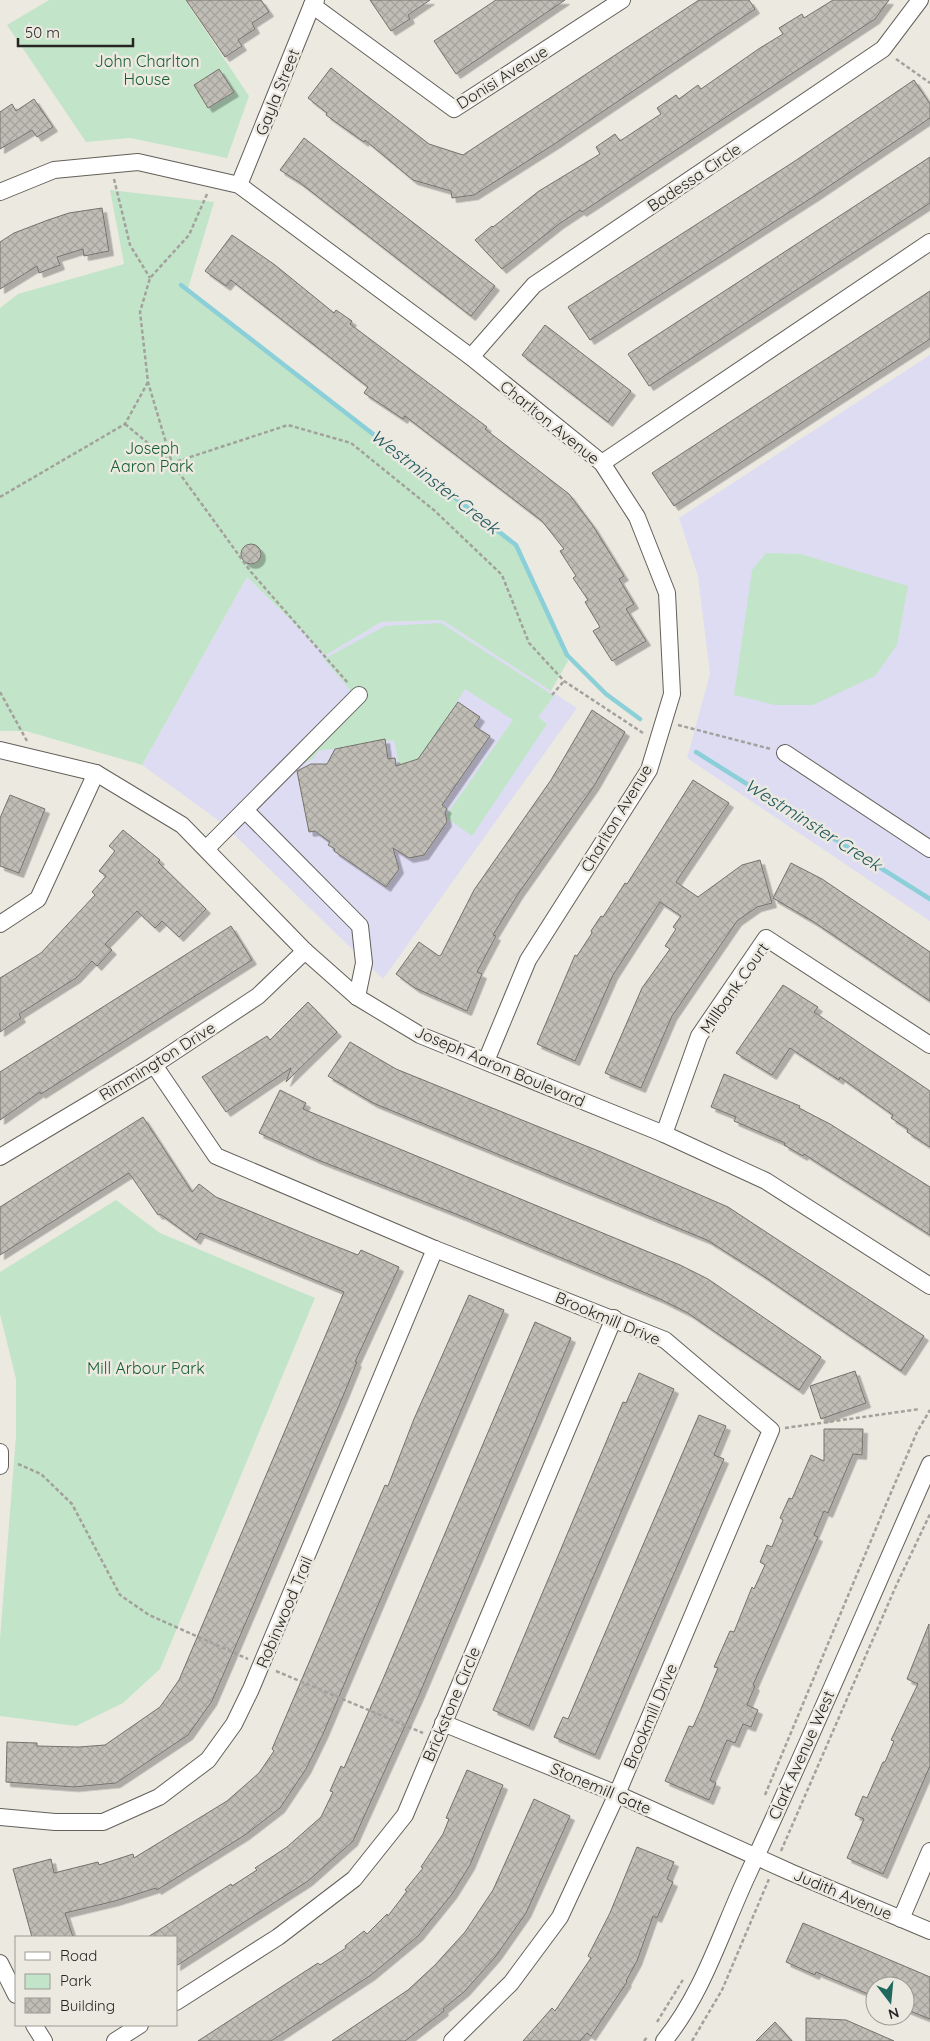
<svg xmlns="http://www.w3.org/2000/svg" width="930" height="2041" viewBox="0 0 930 2041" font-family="Quicksand,sans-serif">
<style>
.education{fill:#dedcf2}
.park{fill:#c2e5ca}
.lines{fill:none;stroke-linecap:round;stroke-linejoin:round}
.stream{stroke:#8bcfd8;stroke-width:4.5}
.building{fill:url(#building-cross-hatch);stroke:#74726b;filter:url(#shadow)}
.minor-casing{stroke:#63605a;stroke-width:18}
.path{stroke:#a3a19b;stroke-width:2.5;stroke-dasharray:4 2.5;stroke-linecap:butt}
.minor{stroke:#fff;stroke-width:16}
.labels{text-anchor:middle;stroke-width:5;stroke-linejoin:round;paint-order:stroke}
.park-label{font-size:16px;fill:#165e33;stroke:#ece9e1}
.street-label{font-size:16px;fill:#262523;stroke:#ece9e1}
.water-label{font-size:18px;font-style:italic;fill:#205960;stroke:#ece9e1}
</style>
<defs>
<pattern id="building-cross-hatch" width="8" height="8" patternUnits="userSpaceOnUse" patternTransform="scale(1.25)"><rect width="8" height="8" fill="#c0bdb6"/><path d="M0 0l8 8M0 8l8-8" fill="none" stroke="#a5a29c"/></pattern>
<filter id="shadow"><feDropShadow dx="4.5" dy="4.5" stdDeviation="0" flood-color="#0004"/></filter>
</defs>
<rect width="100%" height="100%" fill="#ece9e1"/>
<!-- education -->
<g class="education">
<path d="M930,355V921L687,758L710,674L698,576L679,518Z"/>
<path d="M247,577L326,655L381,622L442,620L577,708L383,979L222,823L142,765Z"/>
</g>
<!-- park -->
<g class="park">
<path d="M49,0H185L249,96L227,158L130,138L86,142L7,25Z"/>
<path d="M110,190L214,202L187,292L520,548L568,661L551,691L442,620L381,622L326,655L247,577L142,765L26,731H0V308L18,294L124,264Z"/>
<path d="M766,553L800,554L908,586L897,645L875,676L813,705H775L734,695L752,570Z"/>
<path d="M441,623L554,696L538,717L547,724L472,836L445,817L513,720L465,689L410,776L401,775L394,740L318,751L314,758L298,766L289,754L351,691L324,659L385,626Z"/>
<path d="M116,1200L160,1233L315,1298L160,1669L123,1703L76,1726L0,1716V1639L16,1436V1379L0,1314V1272Z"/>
</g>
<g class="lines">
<!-- stream -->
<g class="stream">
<path d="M181,285L516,545L567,655L606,694L640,719"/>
<path d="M696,752L930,899"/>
</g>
</g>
<!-- building -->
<g class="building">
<path d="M186,0H261L269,12L252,23L255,29L238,40L242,46L225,57Z"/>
<path d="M370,0H430L408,15L410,19L391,31Z"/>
<path d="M496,0H565L456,74L434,41Z"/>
<path d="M699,0H749L755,9L556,143L474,195L452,198L451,191L413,180L365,140L364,142L326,115L327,113L308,98L331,68L429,144L463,155Z"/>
<path d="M833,0H889L875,19L582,212L580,210L559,224L502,269L475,240L492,226L493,227L539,191L600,154L596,147L615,134L620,141L661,114L657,108L676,95L679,99L698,85L701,89L760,48L783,34L779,28L802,14L804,18Z"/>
<path d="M219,69L234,92L208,108L194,85Z"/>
<path d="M914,80L930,104V118L816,195L590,340L568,307L795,161Z"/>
<path d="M34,99L53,127L37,137L32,130L0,149V112L12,104L16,111Z"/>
<path d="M304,138L495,286L471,316L299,182L280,170Z"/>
<path d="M930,157V203L649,386L628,354Z"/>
<path d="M102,208L109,251L84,256L83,249L57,257L60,265L39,273L37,266L0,289V242L14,233L48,220L69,213Z"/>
<path d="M232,235L275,265L334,313L336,310L352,321L350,324L487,427L485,429L569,494L593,526L624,576L619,579L634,604L626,609L646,641L612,661L593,631L600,627L585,602L588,600L573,578L576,576L560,551L564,549L542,521L405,416L403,419L364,393L368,387L231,280L226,286L205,271Z"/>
<path d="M930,291V339L674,506L652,473Z"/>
<path d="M545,325L631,391L608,422L522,355Z"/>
<circle cx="251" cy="554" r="10"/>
<path d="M458,702L480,717L474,726L490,736L442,805L447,809L445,812L447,822L424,855L409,858L393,848L399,869L386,887L334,851L335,849L328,845L330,842L315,831L309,832L297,771L311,764H327L335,749L385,739L388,759L395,758L396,766L418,759Z"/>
<path d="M592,710L625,732L594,786L518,894L493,935L496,936L477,972L482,974L467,1011L415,988L396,974L419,942L439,956L441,955L474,890L551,780Z"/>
<path d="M693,780L729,803L676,882L698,897L742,865L760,860L772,903L757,907L737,921L672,1016L641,1088L605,1073L642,988L670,949L665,946L676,929L673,927L681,916L660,902L613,975L575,1061L537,1044L575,955L577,956L592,933L591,931L601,916L603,917L625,883L627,884Z"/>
<path d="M10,795L45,809L19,873L0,866V818Z"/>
<path d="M123,830L160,860L158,862L206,909L179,937L162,921L155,928L137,911L105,944L112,950L97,966L92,961L76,978L19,1014L21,1018L0,1032V978L41,953L95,895L92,892L106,876L99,871L115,851L109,846Z"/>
<path d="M791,863L822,879L930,952V1001L814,922L773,898Z"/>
<path d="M231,926L252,960L41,1094L40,1092L0,1120V1072Z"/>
<path d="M783,985L818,1007L814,1012L930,1091V1147L907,1132L908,1129L891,1118L893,1115L840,1077L839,1080L790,1048L772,1075L736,1053Z"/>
<path d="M308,1002L337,1032L286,1082L291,1068L226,1112L202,1077L267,1036L270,1040Z"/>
<path d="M350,1042L396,1069L601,1152L728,1207L924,1336L901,1371L759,1273L707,1240L373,1103L328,1076Z"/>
<path d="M724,1074L800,1106L799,1108L830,1124L930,1187V1235L804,1154L803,1156L784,1145L785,1143L734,1121L736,1117L711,1107Z"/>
<path d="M280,1090L306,1103L303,1109L680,1265L708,1279L821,1357L799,1390L688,1313L660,1299L461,1216L318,1160L259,1133Z"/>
<path d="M143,1117L192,1192L199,1184L216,1197L310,1236L358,1255L361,1250L399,1267L355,1362H357L344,1394L212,1701L188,1735L116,1783L74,1787L6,1782L7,1742L37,1743V1746L79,1747L105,1745L160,1707L179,1680L344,1292L200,1233L196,1240L160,1214L158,1215L129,1173L0,1255V1207Z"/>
<path d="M469,1295L504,1310L323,1734L306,1769L280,1808L245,1835L157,1890L156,1888L115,1901L65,1913L73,1937H32L13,1869L51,1859L54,1873L98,1862L99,1865L133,1854L134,1858L227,1801L259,1773L274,1751L272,1749L385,1485L388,1486L414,1419Z"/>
<path d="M535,1322L571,1338L419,1695L353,1841L308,1881L176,1966V1937H148L231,1884L232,1886L257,1870L255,1868L287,1847L321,1817L333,1792L330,1791L341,1766L344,1768L383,1679Z"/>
<path d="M855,1371L866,1403L821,1419L810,1386Z"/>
<path d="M639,1373L674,1389L529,1726L493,1710L623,1402L626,1403Z"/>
<path d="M699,1415L726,1426L714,1455L724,1459L595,1755L554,1737L563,1717L568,1719Z"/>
<path d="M824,1429H863L862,1455L853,1454L828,1513L824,1511L814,1535L818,1537L753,1685L755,1686L747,1705L758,1710L751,1727L743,1724L735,1743L727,1740L710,1780L716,1783L709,1800L665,1781L689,1726L693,1727L701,1709L718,1668L714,1667L730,1631L734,1632L752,1587L754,1589L765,1565L760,1562L767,1545L772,1547L783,1520L780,1518L789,1498L792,1499L811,1455L824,1461Z"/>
<path d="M929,1624L930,1766L883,1874L847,1858L864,1819L855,1815L863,1796L867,1798L883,1762H885L894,1741L891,1740L918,1684L907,1679Z"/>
<path d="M467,1770L503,1785L470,1865L452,1894L418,1936L371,1975L271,2041H198L318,1963L320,1965L346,1948L345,1946L364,1931L367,1934L387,1914L388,1916L407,1891L405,1890L423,1868L421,1867L443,1834L449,1819L446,1818Z"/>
<path d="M534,1799L570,1816L526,1913L496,1956L465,1991L443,2009L444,2011L405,2041H332L408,1990L435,1965L465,1932L493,1890Z"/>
<path d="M637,1847L674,1862L667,1879L673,1882L657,1918L653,1916L637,1961L626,1981L627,1982L591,2036L587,2033L580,2041H523L552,2008L555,2011L591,1958L588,1956L610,1913Z"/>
<path d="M803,1923L930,1977V2019L905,2009V1986H875V1997L816,1972L815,1975L786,1962Z"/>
<path d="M806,2018L846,2020L894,2041H806Z"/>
<path d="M775,2022L792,2041H756Z"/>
</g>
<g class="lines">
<!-- minor casing -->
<g class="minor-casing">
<g id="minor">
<path d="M312,5L454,109L622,0"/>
<path d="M239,185L312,5L316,0"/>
<path d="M0,192L54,170L138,162L239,185L471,357L602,463L637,517L667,593L672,694L649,770L528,960L486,1061"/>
<path d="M471,357L534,285L883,49L920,0"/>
<path d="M602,463L930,242"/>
<path d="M0,750L96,773L182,825L305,951L357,997L420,1035L664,1134L766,1181L930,1286"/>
<path d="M785,753L930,849"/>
<path d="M245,810L360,926L364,963L357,997"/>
<path d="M207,848L359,695"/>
<path d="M0,924L38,899L96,773"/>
<path d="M154,1065L216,1156L435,1249L665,1340L771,1430L617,1794L560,1917L511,1983L452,2041"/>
<path d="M664,1134L699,1036L766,938L930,1045"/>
<path d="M0,1157L154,1065L258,996L305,951"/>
<path d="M0,1452V1466"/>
<path d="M443,1723L617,1794L790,1872L930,1931"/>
<path d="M0,1817L55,1822H103L159,1797L208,1760L234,1724L251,1689L435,1249"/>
<path d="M901,1919L930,1851"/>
<path d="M0,1963L16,1995"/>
<path d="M176,2002L278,1937L354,1879L405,1815L614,1318"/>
<path d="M34,2025L44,2041"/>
<path d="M115,2041L140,2025"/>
<path d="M664,2041C704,1992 722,1929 749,1872C811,1738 870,1600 930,1464"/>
</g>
</g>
<!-- path -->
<g class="path">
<path d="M896,59L930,83"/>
<path d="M114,179L130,245L150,278"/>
<path d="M207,194L189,235L150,278L140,312L148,382L172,463L288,425L351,443L435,511L502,575L529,643L564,681L643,733"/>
<path d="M125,424L172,463L251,572L348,683"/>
<path d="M0,497L125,424L148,382"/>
<path d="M0,692L27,741"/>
<path d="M552,695L564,681"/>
<path d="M678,725L771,749"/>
<path d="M785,1428L920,1409"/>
<path d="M18,1464L41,1474L72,1504L120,1595L149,1615L248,1659"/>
<path d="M276,1671L423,1733"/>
<path d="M765,1795L890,1495L917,1432L930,1410"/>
<path d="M781,1851L896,1586L930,1514"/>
<path d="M657,2022L684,1978"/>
<path d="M644,2041L648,2036"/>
<path d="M692,2041L722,1990L769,1879"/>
</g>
<!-- minor -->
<use href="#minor" class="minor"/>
</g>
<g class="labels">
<!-- park labels -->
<g class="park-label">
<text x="147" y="67">John Charlton<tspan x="147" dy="18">House</tspan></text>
<text x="152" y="454">Joseph<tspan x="152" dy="18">Aaron Park</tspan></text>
<text x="146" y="1374">Mill Arbour Park</text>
</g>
<!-- street labels -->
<g class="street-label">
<text transform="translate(502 77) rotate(-32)" y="6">Donisi Avenue</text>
<text transform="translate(277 92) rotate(-68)" y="6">Gayla Street</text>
<text transform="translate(694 177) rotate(-34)" y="6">Badessa Circle</text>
<text transform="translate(550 422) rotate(39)" y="6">Charlton Avenue</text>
<text transform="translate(616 818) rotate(-59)" y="6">Charlton Avenue</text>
<text transform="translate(734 988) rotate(-55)" y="6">Millbank Court</text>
<text transform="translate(157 1061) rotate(-32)" y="6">Rimmington Drive</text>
<text transform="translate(500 1066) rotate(23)" y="6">Joseph Aaron Boulevard</text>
<text transform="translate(608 1318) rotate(23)" y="6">Brookmill Drive</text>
<text transform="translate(284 1612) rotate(-67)" y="6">Robinwood Trail</text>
<text transform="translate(451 1704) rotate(-67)" y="6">Brickstone Circle</text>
<text transform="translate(650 1716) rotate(-67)" y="6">Brookmill Drive</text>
<text transform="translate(801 1755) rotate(-66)" y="6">Clark Avenue West</text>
<text transform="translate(601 1788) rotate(23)" y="6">Stonemill Gate</text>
<text transform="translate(843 1894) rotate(23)" y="6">Judith Avenue</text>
</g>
<!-- water labels -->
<g class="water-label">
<text transform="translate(435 482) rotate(38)" y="6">Westminster Creek</text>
<text transform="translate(813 825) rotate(32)" y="6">Westminster Creek</text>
</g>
</g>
<!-- legend -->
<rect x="15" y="1936" width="162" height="90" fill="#ece9e1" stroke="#9d9b95"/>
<rect x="25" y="1952" width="25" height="8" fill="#ffffff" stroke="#9d9b95"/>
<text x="60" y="1961" font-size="15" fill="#262523">Road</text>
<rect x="25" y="1974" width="25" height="15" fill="#c2e5ca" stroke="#9d9b95"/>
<text x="60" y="1986" font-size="15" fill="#262523">Park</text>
<rect x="25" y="1998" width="25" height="15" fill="url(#building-cross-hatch)" stroke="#9d9b95"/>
<text x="60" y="2011" font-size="15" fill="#262523">Building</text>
<!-- north arrow -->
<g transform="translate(890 2001) rotate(164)"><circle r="24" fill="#ece9e1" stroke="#9d9b95"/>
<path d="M0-4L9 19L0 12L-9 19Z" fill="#21695f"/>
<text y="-8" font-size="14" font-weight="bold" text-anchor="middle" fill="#262523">N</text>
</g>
<!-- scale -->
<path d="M18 38v8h115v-8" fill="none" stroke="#262523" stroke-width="2.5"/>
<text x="25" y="38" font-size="15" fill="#262523" stroke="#ece9e1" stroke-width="4" paint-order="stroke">50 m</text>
</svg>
